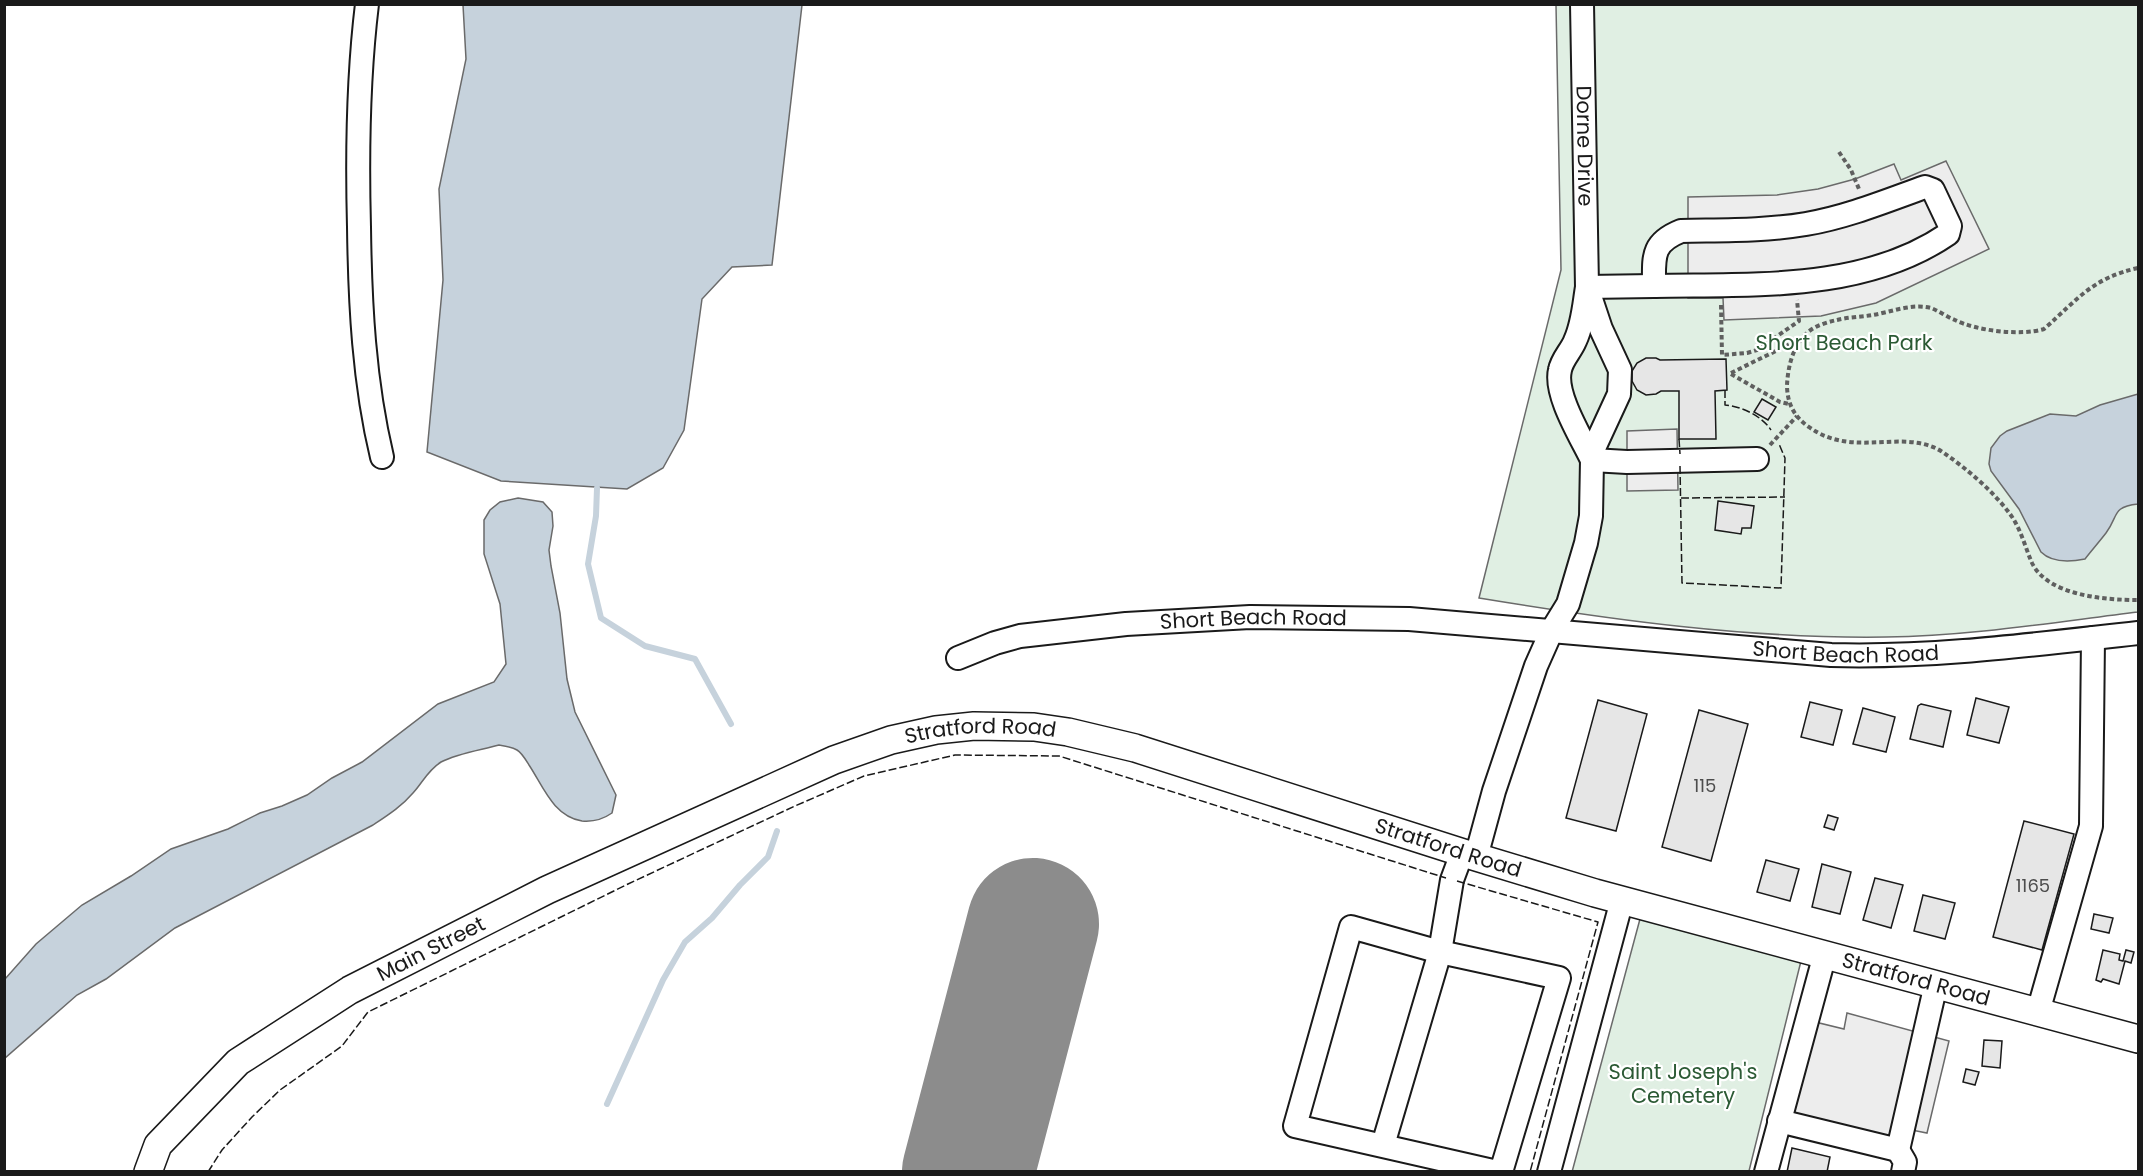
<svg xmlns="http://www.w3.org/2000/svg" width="2143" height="1176" viewBox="0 0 2143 1176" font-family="Poppins,sans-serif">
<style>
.green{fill:#e0efe3;stroke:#6a6a6a;stroke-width:1.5}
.parking{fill:#ededed;stroke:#6a6a6a;stroke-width:1.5}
.water{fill:#c6d2dc;stroke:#6a6a6a;stroke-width:1.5}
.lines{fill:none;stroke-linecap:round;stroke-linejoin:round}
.stream{stroke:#c6d2dc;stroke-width:6}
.runway{stroke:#8c8c8c;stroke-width:132}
.building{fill:#e6e6e6;stroke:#1a1a1a;stroke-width:1.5}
.minor-casing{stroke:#1a1a1a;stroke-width:26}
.major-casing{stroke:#1a1a1a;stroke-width:30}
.path{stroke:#5f5f5f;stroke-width:4;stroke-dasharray:4.5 3;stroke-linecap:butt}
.minor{stroke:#fff;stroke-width:22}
.major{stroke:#fff;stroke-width:27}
.fence{stroke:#1a1a1a;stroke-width:1.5;stroke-dasharray:8 3;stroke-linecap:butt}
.labels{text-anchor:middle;stroke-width:4.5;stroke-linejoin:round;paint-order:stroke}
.number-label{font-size:18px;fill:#4d4d4d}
.street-label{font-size:21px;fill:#1a1a1a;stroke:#fff}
.park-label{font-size:21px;fill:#2b5a34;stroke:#fff}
</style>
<rect width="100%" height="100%" fill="#fff"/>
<!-- green -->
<g class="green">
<path d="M1556,5H2138V612C2055,622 1970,636 1886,637C1749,639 1613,620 1479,598L1561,270Z"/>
<path d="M1640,919L1801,961L1749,1171L1572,1172Z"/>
</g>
<!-- parking -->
<g class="parking">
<path d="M1946,161L1989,249L1876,303L1821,316L1724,320L1723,298H1688V197L1777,195L1818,189L1855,179L1894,164L1901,180Z"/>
<path d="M1677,429L1678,490L1627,491V431Z"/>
<path d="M1847,1013L1949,1041L1927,1133L1912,1130L1895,1159L1768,1130L1815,1022L1844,1029Z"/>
</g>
<!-- water -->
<g class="water">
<path d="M463,5H802L772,265L732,267L702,299L684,430L663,468L627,489L501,481L427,452L443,280L439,189L466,59Z"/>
<path d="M2138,394V504C2111,507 2119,516 2106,533C2099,542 2092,550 2085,559C2070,562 2052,563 2041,552L2019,509L1991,471L1989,464L1991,448L2000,436L2007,431L2050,414L2076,416L2100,405Z"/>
<path d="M518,498L543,502L552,512L553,526L549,550L551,566L560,613L567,679L575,712L616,795L612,813C602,820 593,822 582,821C553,816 543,786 529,765C526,760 522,753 517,750C512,747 505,746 499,745C481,750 458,753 441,762C428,770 423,782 413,793C402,806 388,815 373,825L175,928L106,979L77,995L5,1058V979L36,944L82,905L131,876L171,849L228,829L260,813L282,806L307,795L332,778L362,762L438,704L494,682L506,664L500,604L484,554V520L490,510L500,502Z"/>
</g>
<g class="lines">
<!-- stream -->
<g class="stream">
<path d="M597,488L596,516L588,564L601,618L645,646L695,659L731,724"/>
<path d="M607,1104L663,980L685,942L712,918L740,885L768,857L777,831"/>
</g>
<!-- runway -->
<path class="runway" d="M968,1172L1033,924"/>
</g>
<!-- building -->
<g class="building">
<path d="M1646,358H1656L1660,360L1726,359L1727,390L1715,391L1716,439H1679V391H1661L1656,394L1646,395L1637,390L1632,381V371L1637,363Z"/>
<path d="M1762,399L1776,407L1768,420L1754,412Z"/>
<path d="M1718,501L1754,506L1751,528H1742L1741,534L1715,530Z"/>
<path d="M1976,698L2009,707L1999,743L1967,735Z"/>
<path d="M1598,700L1647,714L1616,831L1566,818Z"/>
<path d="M1810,702L1842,710L1833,745L1801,737Z"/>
<path d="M1921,704L1951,711L1943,747L1910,739L1918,706Z"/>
<path d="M1863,708L1895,717L1886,752L1853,744Z"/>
<path d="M1699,710L1748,724L1711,861L1662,847Z"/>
<path d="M1828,815L1838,818L1834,830L1824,827Z"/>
<path d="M2024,821L2074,834L2042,950L1993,937Z"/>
<path d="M1766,860L1799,869L1790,901L1757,892Z"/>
<path d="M1822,864L1851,872L1840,914L1812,907Z"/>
<path d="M1875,878L1903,885L1891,928L1863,920Z"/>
<path d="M1923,895L1955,903L1945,939L1914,931Z"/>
<path d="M2094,914L2113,918L2109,933L2091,929Z"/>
<path d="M2103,950L2120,954L2119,960L2123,961L2126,950L2134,952L2131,963L2125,961L2119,984L2103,979L2101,982L2096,980Z"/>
<path d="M1984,1040L2002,1041L2000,1068L1982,1066Z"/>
<path d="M1966,1069L1979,1072L1975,1085L1963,1082Z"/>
<path d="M1792,1148L1830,1157L1827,1172H1787Z"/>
</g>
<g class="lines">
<!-- minor casing -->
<g class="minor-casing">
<g id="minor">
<path d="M367,4C358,78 357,153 359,227C360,304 364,382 382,457"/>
<path id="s1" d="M1582,4L1587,287C1584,305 1583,324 1575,341C1571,351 1562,359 1560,370C1554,394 1581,437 1592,460"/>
<path d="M1925,187L1933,190L1950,226L1948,234C1863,292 1752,284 1654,286C1654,257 1651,243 1681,231C1722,230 1765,231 1806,224C1847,217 1886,201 1925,187Z"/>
<path d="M1587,287L1654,286"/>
<path d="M1592,460L1627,462L1757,459"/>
<path id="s2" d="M958,658L995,643L1020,636L1126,624L1250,617L1409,619L1831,655C1934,658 2037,644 2138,633"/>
<path d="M1476,857L1494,791L1536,666L1552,630L1568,604L1586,543L1591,516L1592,460L1595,446L1619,394L1620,370L1601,329L1587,287"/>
<path d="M2038,1012L2091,826L2093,638"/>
<path d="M1779,1121L1898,1150L1936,984"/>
<path d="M1383,1145L1440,952L1452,880L1462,853"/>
<path d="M1898,1150L1905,1162L1903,1172"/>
<path d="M1497,1172L1295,1126L1351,927L1440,952L1559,978L1501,1172"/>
<path d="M1549,1172L1622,900"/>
<path d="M1766,1172L1825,954"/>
</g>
</g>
<!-- major casing -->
<g class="major-casing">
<g id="major">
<path id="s3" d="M148,1172L158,1145L238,1062L350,990L547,890L834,760L891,740L936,730L974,726L1034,727L1068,732L1135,748L1476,857L1595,893L2138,1039"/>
</g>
</g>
<!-- path -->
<g class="path">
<path d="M1839,152L1851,170L1859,189"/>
<path d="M2138,268C2092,278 2077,300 2044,329C2021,336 1977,331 1955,320C1947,317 1939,311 1931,308C1912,303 1891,312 1873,315C1861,317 1848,317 1837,320C1827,322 1815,326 1808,332C1793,345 1788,366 1787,385C1787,403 1794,417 1809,427C1854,460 1905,426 1944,453C1967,469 1993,491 2010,514C2021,529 2025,547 2032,563C2048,596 2106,600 2138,600"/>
<path d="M1721,305L1722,355L1747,353L1757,350L1799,321L1797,300"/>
<path d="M1731,373L1800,339"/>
<path d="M1731,374L1780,402L1789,404"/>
<path d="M1770,445L1797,416"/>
</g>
<!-- minor -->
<use href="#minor" class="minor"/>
<!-- major -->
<use href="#major" class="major"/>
<!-- fence -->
<g class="fence">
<path d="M1725,390V405C1741,406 1762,416 1771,430"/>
<path d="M1679,439L1680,454"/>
<path d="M1680,466L1682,583L1781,588L1785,458L1779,444"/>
<path d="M1681,498L1785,497"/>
<path d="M1457,881L1598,922L1530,1172"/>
<path d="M208,1172L222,1150L252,1117L280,1090L342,1046L368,1012L628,884L795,806L864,776L955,755L1059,756L1446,878"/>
</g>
</g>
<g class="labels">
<!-- number labels -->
<g class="number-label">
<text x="1705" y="792">115</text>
<text x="2033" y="892">1165</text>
</g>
<!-- street labels -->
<g class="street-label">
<text dy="7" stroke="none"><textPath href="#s1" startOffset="142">Dorne Drive</textPath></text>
<text dy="7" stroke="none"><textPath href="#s2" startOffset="300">Short Beach Road</textPath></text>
<text dy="7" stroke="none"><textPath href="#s2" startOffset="894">Short Beach Road</textPath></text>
<text dy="7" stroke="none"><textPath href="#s3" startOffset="964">Stratford Road</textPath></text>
<text dy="7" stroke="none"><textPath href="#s3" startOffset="1450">Stratford Road</textPath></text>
<text dy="7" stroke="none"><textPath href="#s3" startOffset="368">Main Street</textPath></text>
<text dy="7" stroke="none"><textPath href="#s3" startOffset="1936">Stratford Road</textPath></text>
</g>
<!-- park labels -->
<g class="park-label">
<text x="1844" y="350">Short Beach Park</text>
<text x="1683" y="1079">Saint Joseph's<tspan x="1683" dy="24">Cemetery</tspan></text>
</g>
</g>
<!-- border -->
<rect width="2143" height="1176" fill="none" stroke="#1a1a1a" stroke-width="12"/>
</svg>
